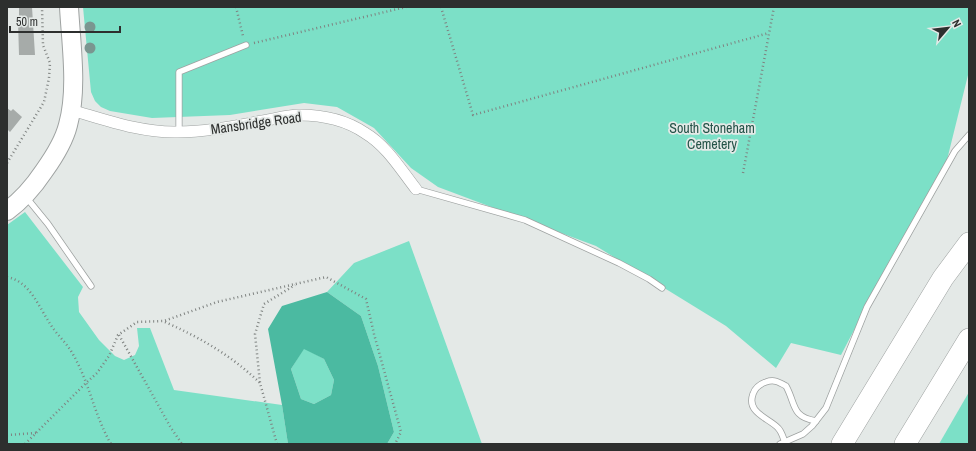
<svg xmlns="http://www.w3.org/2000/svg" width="976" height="451" viewBox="0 0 976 451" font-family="'Archivo Narrow',sans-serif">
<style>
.green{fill:#7ce0c7}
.water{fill:#4bbaa1;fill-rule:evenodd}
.building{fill:#a6aba9}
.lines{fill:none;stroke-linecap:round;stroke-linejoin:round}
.service-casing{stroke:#9ea2a1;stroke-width:7}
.minor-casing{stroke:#9ea2a1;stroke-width:12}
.primary-casing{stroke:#9ea2a1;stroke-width:20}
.motorway-casing{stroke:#9ea2a1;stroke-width:22}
.path{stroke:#7f8381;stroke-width:2.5;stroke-dasharray:1 3;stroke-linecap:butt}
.service{stroke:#fff;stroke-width:5.5}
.minor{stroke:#fff;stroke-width:11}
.primary{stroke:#fff;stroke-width:18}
.motorway{stroke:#fff;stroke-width:21}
.tree{fill:#7a9690}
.labels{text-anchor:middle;stroke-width:3.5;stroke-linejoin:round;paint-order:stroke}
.street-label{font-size:14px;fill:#2d2f2e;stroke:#e4e9e7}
.park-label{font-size:14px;fill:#245348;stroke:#e4e9e7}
</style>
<rect width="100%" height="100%" fill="#e4e9e7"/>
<!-- green -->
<g class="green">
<path d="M83,7H969V71L946,164L874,292L841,355L791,343L776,368L726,326L596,246L438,187L411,168L374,128L337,107L304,103L230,115L152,118L110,111L101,107L95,101L91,92Z"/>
<path d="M25,212L83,287L78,297L79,312L99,340L115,356L124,360L135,355L139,346L137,328H150L174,390L282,405L288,444H7V225Z"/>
<path d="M409,241L482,444H387L394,432L378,366L361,316L327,292L354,263Z"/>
<path d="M304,348L324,359L334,380L331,395L314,404L301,399L291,369Z"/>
<path d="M969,392V442L968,444H939Z"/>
</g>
<!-- water -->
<path class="water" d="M327,292L361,316L378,366L394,432L387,444H288L282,405L268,329L282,306ZM304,349L324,359L334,380L331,395L314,404L301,399L291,369Z"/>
<!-- building -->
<g class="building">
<path d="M19,7H32L35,55H19L18,21H19Z"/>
<path d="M7,108L11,111L13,109L22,117L10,132L7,129Z"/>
</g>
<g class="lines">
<!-- service casing -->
<g class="service-casing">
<g id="service">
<path d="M179,132V72L246,45"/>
<path d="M416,189L525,220L619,263L649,279L662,288"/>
<path d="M26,197L48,224L91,286"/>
<path d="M785,442C783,438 782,432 778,428C769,418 746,413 753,394C755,388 760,384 766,382C774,379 779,382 786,386C796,404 791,417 816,421"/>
<path d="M780,444L803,434L812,426L826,408L867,307L955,151L969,135"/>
</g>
</g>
<!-- minor casing -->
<g class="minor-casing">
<path id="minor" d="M71,110C106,120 141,133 178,132C208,132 239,125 268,120C278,118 289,115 299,115C321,115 346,120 365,133C387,146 401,170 416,189"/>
</g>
<!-- primary casing -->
<g class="primary-casing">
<path id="primary" d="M7,211C22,200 34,186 44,171C54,157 64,141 68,125C78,89 71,44 69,7"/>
</g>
<!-- motorway casing -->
<g class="motorway-casing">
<g id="motorway">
<path d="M842,444L943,278L969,243"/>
<path d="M905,444L969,339"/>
</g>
</g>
<!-- path -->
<g class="path">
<path d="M236,7L243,36"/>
<path d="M441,7L473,115L769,33"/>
<path d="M254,43L406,7"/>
<path d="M7,163L44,102L49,78L50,63L43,45L42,7"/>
<path d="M743,173L774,7"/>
<path d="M7,277C29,281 38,305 49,322C55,333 65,341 71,351C89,380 94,415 111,444"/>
<path d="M165,322C201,338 232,356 260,383"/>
<path d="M119,335L171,428L182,444"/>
<path d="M7,435L36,433"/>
<path d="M25,444L86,383L97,373L109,356L118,335L137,322L164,321L217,302L326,277L366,299L374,334L401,432L395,444"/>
<path d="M277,444L260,383L255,334L264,304L295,285"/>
</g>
<!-- service -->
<use href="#service" class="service"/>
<!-- minor -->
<use href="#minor" class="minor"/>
<!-- primary -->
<use href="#primary" class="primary"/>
<!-- motorway -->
<use href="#motorway" class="motorway"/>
</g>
<!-- trees -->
<g class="tree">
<circle cx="90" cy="27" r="5.5"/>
<circle cx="90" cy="48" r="5.5"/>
</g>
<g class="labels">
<!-- street labels -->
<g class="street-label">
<text transform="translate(256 123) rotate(-8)" y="5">Mansbridge Road</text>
</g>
<!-- park labels -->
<g class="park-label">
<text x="712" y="133">South Stoneham<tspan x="712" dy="16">Cemetery</tspan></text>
</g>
</g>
<!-- border -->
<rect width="976" height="451" fill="none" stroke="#2d2f2e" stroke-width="16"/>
<!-- north arrow -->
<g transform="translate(948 28) rotate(62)" stroke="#e4e9e7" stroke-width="3" paint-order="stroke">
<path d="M0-3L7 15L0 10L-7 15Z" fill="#2d2f2e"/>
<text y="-6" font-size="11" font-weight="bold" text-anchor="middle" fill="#2d2f2e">N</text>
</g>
<!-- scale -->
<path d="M10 26v6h110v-6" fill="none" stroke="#2d2f2e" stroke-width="2"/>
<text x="16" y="26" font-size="12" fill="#2d2f2e" stroke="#e4e9e7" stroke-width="3" paint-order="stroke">50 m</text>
</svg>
